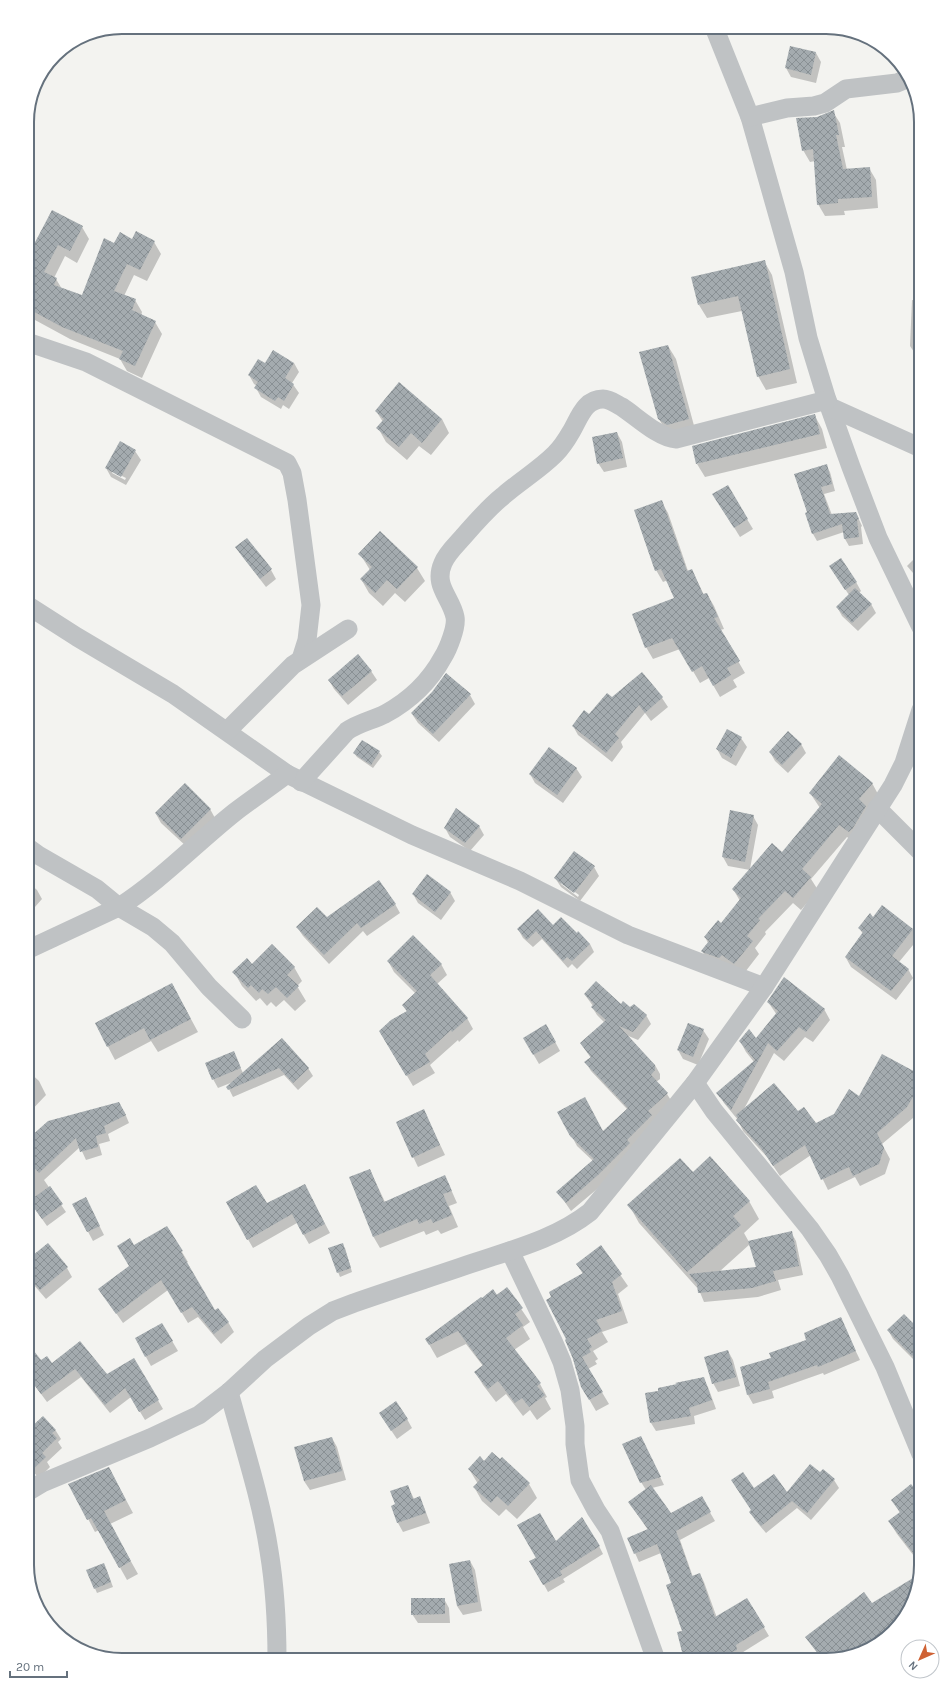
<svg xmlns="http://www.w3.org/2000/svg" width="948" height="1687" viewBox="0 0 948 1687" font-family="Karla,sans-serif">
<style>
.shadow{fill:#0003;fill-rule:evenodd}
.building{fill:url(#building-cross-hatch)}
.lines{fill:none;stroke-linecap:round;stroke-linejoin:round}
.minor{stroke:#bfc2c4;stroke-width:19}
.rim{fill:none;stroke:#65717d;stroke-width:2}
</style>
<defs>
<pattern id="building-cross-hatch" width="8" height="8" patternUnits="userSpaceOnUse"><rect width="8" height="8" fill="#a4abaf"/><path d="M0 0l8 8M0 8l8-8" fill="none" stroke="#899094"/></pattern>
</defs>
<rect width="100%" height="100%" fill="#f3f3f0"/>
<!-- shadow -->
<g class="shadow">
<path d="M816,53L821,62L816,83L791,77L786,68Z"/>
<path d="M833,112L840,123L845,147H842L847,170L869,168L876,180L878,208L844,211L845,215L825,216L818,204L815,161L810,162L803,150Z"/>
<path d="M82,227L89,239L77,263L65,256L54,278L56,279L62,289L82,296L115,244L133,240L154,242L161,254L147,281L134,275L124,296L135,300L142,312L141,316L155,322L162,334L142,378L127,371L120,359L70,339L35,320L32,325L27,322V247L32,249Z"/>
<path d="M764,261L772,275L797,383L766,390L758,376L742,311L707,318L699,305Z"/>
<path d="M912,300L921,301V355H916L910,346Z"/>
<path d="M668,346L676,359L696,433H667L659,419Z"/>
<path d="M294,363L299,372L292,383L299,393L289,409L283,405L281,409L261,397L256,388L257,386L254,384L249,375L265,365Z"/>
<path d="M27,391L30,396L27,403Z"/>
<path d="M27,404L33,413L27,425Z"/>
<path d="M376,411L442,419L449,433L431,455L419,446L407,460L386,442L378,428L383,422Z"/>
<path d="M815,416L822,429L827,448L705,477L697,464Z"/>
<path d="M617,433L622,442L627,467L604,472L598,463Z"/>
<path d="M135,451L141,460L126,485L111,477L106,468ZM112,471L126,478L125,480L112,473Z"/>
<path d="M826,465L830,472L835,491L824,494L832,515L856,513L862,526L861,527L863,544L849,546L845,539L844,532L817,541L813,534L806,513H808Z"/>
<path d="M727,486L753,529L740,537L719,503Z"/>
<path d="M661,501L668,513L688,571L692,570L704,595L707,594L714,606L724,629L720,630L745,673L733,680L737,687L720,697L709,678L700,683L680,649L653,659L646,647L676,599L668,580L663,582L656,570Z"/>
<path d="M247,539L271,570L276,579L266,587L242,556L236,547Z"/>
<path d="M360,554L417,568L425,581L405,602L395,593L383,606L369,593L361,579L370,570Z"/>
<path d="M918,555L921,557V580L920,581L907,566Z"/>
<path d="M836,575L856,582L861,591L859,593L871,604L876,613L858,631L842,616L837,607L849,595Z"/>
<path d="M371,671L377,680L348,705L334,689L329,680Z"/>
<path d="M642,674L662,698L668,707L651,721L645,713L621,742L623,747L612,762L578,735L573,726L612,698Z"/>
<path d="M470,695L475,704L439,742L418,723L412,714Z"/>
<path d="M727,730L741,738L747,747L736,766L722,758L717,749Z"/>
<path d="M801,744L806,753L788,773L775,761L770,752Z"/>
<path d="M379,752L382,756L373,768L357,757L354,753Z"/>
<path d="M576,768L582,777L563,803L535,783L530,774Z"/>
<path d="M872,783L879,796L857,845L847,837L811,879L818,890L801,910L793,903L765,932L766,934L755,948L759,954L742,976L710,964L702,951L708,943L705,937L721,924L740,901L733,889L750,870L728,866L723,857L753,816L758,825L750,869L782,853L820,808L810,793Z"/>
<path d="M210,809L215,818L187,847L161,823L156,814Z"/>
<path d="M479,826L484,835L470,851L450,837L445,828Z"/>
<path d="M594,867L599,876L580,901L561,887L555,878ZM561,882L579,895L578,897L561,884Z"/>
<path d="M27,878L29,883L37,890L42,899L27,916Z"/>
<path d="M450,892L455,901L441,920L418,903L413,894Z"/>
<path d="M395,904L400,913L367,936L363,931L329,964L303,936L297,927L327,918Z"/>
<path d="M883,906L913,930L918,939L899,962L908,969L913,978L896,1000L851,967L846,958L863,934L859,928L874,918Z"/>
<path d="M553,926L576,934L590,944L594,952L577,969L572,964L568,968L542,939L533,947L523,938L518,929Z"/>
<path d="M388,961L441,964L447,975L437,984L467,1018L473,1029L459,1042L458,1040L430,1065L435,1073L413,1086L387,1042L407,1012L403,1005L416,994L394,972Z"/>
<path d="M252,965L294,967L302,981L297,986L306,1001L295,1011L284,1000L276,1007L271,1002L267,1006L260,998L256,1001L242,986L234,972Z"/>
<path d="M172,984L198,1032L158,1052L151,1041L115,1060L96,1024Z"/>
<path d="M585,995L621,1005L646,1015L651,1024L638,1040L626,1035L655,1065L660,1074V1079L656,1082L667,1094L672,1102L603,1184L571,1211L558,1192L593,1161L577,1146L559,1112L603,1132L627,1109L591,1071L586,1063L591,1058L581,1044L605,1023L597,1015L592,1007L593,1006Z"/>
<path d="M768,1002L824,1009L830,1020L813,1042L805,1037L784,1061L774,1053L744,1109L798,1112L815,1125L834,1115L859,1097L921,1076V1103L913,1118L882,1144L890,1159L885,1174L860,1186L855,1177L828,1190L811,1155L780,1176L768,1158L743,1131L738,1120L724,1103L718,1093L754,1062L746,1052L740,1041L756,1040L777,1015Z"/>
<path d="M703,1030L709,1039L698,1065L683,1059L678,1050Z"/>
<path d="M551,1034L560,1051L539,1064L524,1038Z"/>
<path d="M282,1039L308,1068L313,1076L298,1090L284,1075L233,1097L228,1087L233,1082L218,1088L213,1079L233,1052L243,1073Z"/>
<path d="M27,1070L39,1081L46,1095L27,1115Z"/>
<path d="M124,1111L129,1123L108,1134L110,1141L99,1144L102,1155L86,1160L80,1147L44,1180L66,1212L47,1226L33,1206L27,1210V1141Z"/>
<path d="M424,1111L445,1155L418,1167L397,1123Z"/>
<path d="M370,1170L385,1202L445,1176L457,1203L449,1206L458,1227L441,1234L438,1230L426,1235L424,1231L380,1248L373,1236Z"/>
<path d="M693,1173L749,1201L759,1219L744,1233L749,1242L791,1232L796,1241L803,1275L778,1280L781,1290L758,1297L704,1302L699,1290L639,1223L629,1205ZM750,1244L757,1268L719,1272Z"/>
<path d="M310,1195L330,1233L309,1244L297,1223L253,1248L227,1203L267,1205Z"/>
<path d="M73,1204L90,1207L104,1235L93,1241Z"/>
<path d="M167,1227L188,1262L186,1263L215,1312L228,1322L234,1332L221,1344L198,1317L188,1323L168,1290L123,1323L100,1290L130,1267L134,1247Z"/>
<path d="M601,1247L628,1286L618,1294L628,1323L602,1332L608,1342L593,1351L598,1359L595,1361L597,1364L588,1369L609,1404L596,1411L582,1387L573,1359L583,1274L577,1264Z"/>
<path d="M345,1248L352,1272L340,1277L338,1272Z"/>
<path d="M27,1261L67,1268L72,1277L46,1299L27,1277Z"/>
<path d="M507,1288L530,1322L523,1327L530,1339L514,1350L540,1384L547,1397L545,1398L551,1409L537,1420L530,1410L523,1416L506,1394L496,1402L483,1385L475,1372L483,1366L466,1344L437,1358L426,1339Z"/>
<path d="M840,1318L860,1360L824,1375L823,1373L772,1391L774,1398L753,1404L748,1395L741,1367L772,1359L808,1340Z"/>
<path d="M162,1324L178,1351L151,1366L136,1339Z"/>
<path d="M888,1330L921,1332V1361L918,1364L893,1339Z"/>
<path d="M80,1342L107,1375L134,1359L163,1409L145,1420L131,1397L110,1413L81,1377L47,1402L27,1375V1343L41,1361L52,1365Z"/>
<path d="M728,1351L733,1360L740,1386L718,1392L713,1383Z"/>
<path d="M703,1378L708,1387L716,1409L694,1416L695,1424L656,1431L651,1423L646,1394L660,1392L678,1385L677,1383Z"/>
<path d="M380,1414L407,1419L412,1428L397,1439Z"/>
<path d="M43,1417L56,1431L61,1439L58,1442L62,1448L47,1462L50,1467L39,1478L27,1465Z"/>
<path d="M641,1437L664,1485L652,1488L671,1514L701,1497L715,1521L680,1540L693,1577L700,1574L704,1582L717,1618L747,1599L769,1636L740,1654L742,1660H720L691,1607L672,1584L661,1553L639,1562L635,1553L648,1530L629,1502L646,1490L641,1482Z"/>
<path d="M332,1438L337,1447L346,1480L310,1490L304,1481Z"/>
<path d="M484,1462L529,1484L537,1498L517,1519L506,1509L499,1516L482,1501L474,1487L478,1484L469,1469Z"/>
<path d="M109,1468L133,1513L110,1524L138,1574L127,1580L99,1530L95,1532L70,1485Z"/>
<path d="M820,1474L834,1480L839,1488L811,1520L797,1508L766,1533L755,1520L750,1512L752,1511L732,1480L754,1490L787,1494Z"/>
<path d="M408,1486L414,1499L419,1498L424,1507L430,1523L403,1532L398,1523L392,1507L396,1505Z"/>
<path d="M921,1498V1565L919,1572L914,1563L917,1560L897,1534L889,1521L900,1513L892,1500Z"/>
<path d="M556,1543L599,1546L603,1554L563,1579L565,1582L548,1592L531,1561Z"/>
<path d="M470,1561L475,1570L482,1611L463,1615L457,1606Z"/>
<path d="M106,1568L113,1587L97,1593L87,1570Z"/>
<path d="M918,1577L905,1618L868,1650L822,1660L807,1637L872,1604Z"/>
<path d="M444,1599L449,1608L450,1623H418L412,1614Z"/>
</g>
<!-- building -->
<g class="building">
<path d="M790,46L816,52L811,75L785,68Z"/>
<path d="M834,110L839,135H836L843,169L870,167L872,197L838,199V203L817,205L813,149L802,151L796,118L817,117Z"/>
<path d="M52,210L83,226L70,251L58,245L44,272L57,278L54,285L82,295L104,238L114,243L120,232L132,239L136,231L155,241L140,270L127,264L114,291L136,299L132,310L156,321L135,366L119,359L123,351L62,327L27,308V246L32,248Z"/>
<path d="M765,260L790,369L757,377L738,296L698,305L691,277Z"/>
<path d="M668,345L689,419L667,425L658,419L639,352Z"/>
<path d="M273,350L294,363L285,378L294,384L284,401L278,397L275,401L254,388L258,382L248,375L258,359L265,363Z"/>
<path d="M399,382L442,419L422,443L411,433L399,447L376,428L384,419L375,411Z"/>
<path d="M815,414L820,434L696,464L692,446Z"/>
<path d="M617,432L623,458L597,464L592,437Z"/>
<path d="M120,441L136,450L121,477L105,468Z"/>
<path d="M827,464L832,484L821,487L830,514L856,512L859,519L857,520L859,537L844,539L842,524L812,534L805,513L807,512L794,474Z"/>
<path d="M728,485L748,519L734,528L712,494Z"/>
<path d="M662,500L687,571L692,569L703,594L707,593L718,617L714,618L740,661L727,668L731,675L713,686L702,666L692,672L672,638L645,648L632,614L674,598L661,569L655,571L634,510Z"/>
<path d="M380,531L418,567L397,589L387,580L375,593L360,579L372,567L358,554Z"/>
<path d="M247,538L272,569L260,579L235,547Z"/>
<path d="M841,558L857,582L845,590L829,566Z"/>
<path d="M855,588L872,604L852,623L836,607Z"/>
<path d="M358,654L372,671L342,696L328,680Z"/>
<path d="M642,672L663,697L645,713L639,705L615,734L619,738L606,753L572,726L584,710L589,714L607,693L612,697Z"/>
<path d="M446,673L471,694L433,734L411,713L432,692Z"/>
<path d="M727,729L742,737L731,758L716,749Z"/>
<path d="M788,731L802,744L782,765L769,752Z"/>
<path d="M362,740L380,751L371,765L353,753Z"/>
<path d="M549,747L577,768L557,795L529,774Z"/>
<path d="M839,755L873,783L859,799L866,806L853,828L849,832L839,825L802,869L811,877L793,898L785,891L758,919L760,920L747,936L753,941L734,964L722,955L719,958L702,952L701,951L709,941L704,937L718,920L721,923L741,898L732,889L772,843L782,852L822,804L809,793Z"/>
<path d="M185,783L211,809L181,839L155,813Z"/>
<path d="M456,808L480,826L465,843L444,828Z"/>
<path d="M730,810L754,815L745,862L722,857Z"/>
<path d="M574,851L595,866L574,893L554,878Z"/>
<path d="M427,874L451,892L435,912L412,894Z"/>
<path d="M379,880L396,904L361,928L357,923L324,955L296,927L317,907L327,917Z"/>
<path d="M882,905L913,929L892,956L909,969L891,991L845,957L863,932L858,928L870,913L873,917Z"/>
<path d="M538,909L553,925L561,917L577,933L578,931L590,944L572,961L567,957L563,961L536,931L527,940L517,929Z"/>
<path d="M413,935L442,964L430,975L468,1018L452,1032L451,1030L425,1054L430,1062L406,1076L379,1031L391,1020L407,1011L402,1005L417,991L387,961Z"/>
<path d="M272,944L295,967L287,975L299,986L287,998L276,987L268,994L262,989L259,993L251,985L248,988L232,972L247,958L252,964Z"/>
<path d="M784,977L825,1009L806,1032L799,1027L777,1051L768,1043L731,1110L716,1093L755,1060L739,1041L749,1029L756,1038L778,1011L767,1002Z"/>
<path d="M596,981L621,1004L623,1001L630,1007L634,1004L647,1015L633,1032L619,1026L655,1065V1070L651,1075L668,1093L648,1111L652,1115L627,1140L630,1143L598,1175L566,1203L556,1192L594,1159L570,1136L557,1112L585,1097L603,1131L628,1108L584,1062L591,1057L580,1043L606,1020L591,1007L594,1004L584,994Z"/>
<path d="M172,983L191,1019L150,1040L144,1028L107,1047L95,1023Z"/>
<path d="M688,1023L704,1029L693,1057L677,1050Z"/>
<path d="M546,1024L556,1042L533,1055L523,1038Z"/>
<path d="M282,1038L309,1068L293,1083L279,1068L228,1090L226,1087Z"/>
<path d="M234,1051L241,1068L212,1080L205,1063Z"/>
<path d="M882,1054L921,1075V1083L907,1107L877,1133L884,1148L879,1164L853,1176L849,1167L821,1180L805,1145L773,1166L761,1148L736,1120L738,1118L736,1115L774,1083L798,1111L804,1107L816,1123L834,1114L849,1089L859,1096Z"/>
<path d="M119,1102L126,1115L104,1126L106,1133L96,1136L98,1147L80,1152L76,1138L39,1173L27,1160V1140L48,1121Z"/>
<path d="M424,1109L440,1145L412,1158L396,1122Z"/>
<path d="M710,1156L750,1201L733,1216L741,1225L687,1272L627,1205L680,1158L693,1172Z"/>
<path d="M370,1169L384,1202L445,1175L452,1191L443,1194L452,1215L433,1223L431,1219L419,1224L417,1219L373,1237L349,1177Z"/>
<path d="M305,1184L325,1224L303,1235L292,1214L247,1240L226,1202L256,1185L267,1203Z"/>
<path d="M50,1186L63,1204L42,1219L29,1201Z"/>
<path d="M86,1197L100,1226L87,1232L72,1204Z"/>
<path d="M167,1226L183,1251L181,1252L215,1310L218,1308L229,1322L214,1334L192,1307L181,1313L161,1280L116,1314L98,1289L129,1266L117,1246L130,1238L134,1245Z"/>
<path d="M792,1231L799,1266L773,1271L776,1281L752,1288L698,1293L697,1284L689,1274L756,1267L748,1241Z"/>
<path d="M48,1243L68,1267L40,1290L27,1275V1260Z"/>
<path d="M343,1243L351,1268L337,1273L328,1248Z"/>
<path d="M601,1245L622,1274L612,1282L622,1311L596,1320L602,1331L587,1339L592,1347L589,1349L591,1352L582,1357L603,1392L589,1400L581,1387L573,1359L565,1340L566,1339L546,1300L551,1297L549,1292L583,1273L576,1264Z"/>
<path d="M507,1287L523,1308L515,1314L523,1325L506,1338L541,1383L537,1386L545,1395L529,1407L522,1398L515,1403L498,1381L488,1389L474,1372L483,1365L458,1331L429,1345L425,1339L481,1297L482,1298L493,1289L497,1295Z"/>
<path d="M904,1314L921,1331V1347L912,1356L887,1330Z"/>
<path d="M841,1317L856,1351L818,1367L817,1365L768,1382L770,1389L747,1395L740,1367L771,1358L769,1353L806,1340L804,1333Z"/>
<path d="M162,1323L173,1341L145,1357L135,1338Z"/>
<path d="M80,1341L107,1374L134,1358L159,1400L139,1412L125,1388L105,1405L75,1369L41,1394L27,1375V1342L41,1360L47,1356L52,1363Z"/>
<path d="M728,1350L736,1377L712,1384L704,1357Z"/>
<path d="M704,1377L712,1400L689,1408L691,1416L650,1423L645,1393L658,1391V1388L677,1384L675,1383Z"/>
<path d="M396,1401L408,1419L391,1431L379,1413Z"/>
<path d="M43,1416L56,1430L52,1433L57,1438L42,1453L46,1457L27,1475V1431Z"/>
<path d="M641,1436L661,1477L640,1483L622,1444Z"/>
<path d="M332,1437L342,1471L304,1481L294,1447Z"/>
<path d="M492,1452L500,1459L502,1457L530,1483L508,1506L497,1496L491,1503L473,1487L480,1480L468,1469L480,1456L484,1461Z"/>
<path d="M810,1464L820,1472L823,1469L835,1479L807,1513L792,1501L761,1526L749,1512L751,1510L731,1480L743,1472L754,1488L774,1474L787,1492Z"/>
<path d="M109,1467L126,1500L104,1511L131,1561L119,1568L91,1518L87,1520L68,1484Z"/>
<path d="M911,1484L921,1496V1563L888,1521L900,1512L891,1500Z"/>
<path d="M408,1485L413,1499L420,1496L426,1513L397,1523L391,1506L395,1504L390,1491Z"/>
<path d="M651,1485L671,1513L702,1496L711,1512L676,1531L692,1576L700,1573L715,1617L747,1598L765,1627L736,1645L737,1650L712,1660H684L677,1632L682,1631L666,1585L671,1583L657,1544L634,1554L627,1538L648,1529L628,1502Z"/>
<path d="M540,1513L556,1541L582,1517L600,1546L560,1571L562,1575L543,1585L529,1561L536,1558L517,1525Z"/>
<path d="M470,1560L478,1602L457,1606L449,1564Z"/>
<path d="M104,1563L111,1582L94,1589L86,1570Z"/>
<path d="M918,1575L905,1618L866,1651L823,1660L805,1637L864,1592L872,1603Z"/>
<path d="M411,1598H445V1614L411,1615Z"/>
</g>
<g class="lines">
<!-- minor -->
<g class="minor">
<path d="M714,27L750,117L794,272L808,338L827,400L851,467L878,538L921,627"/>
<path d="M750,117L787,108L814,106L825,103L846,89L897,83L909,78"/>
<path d="M27,342L86,362L287,463L292,473L297,500L311,605L307,640L301,659"/>
<path d="M830,407L921,448"/>
<path d="M27,605L77,637L173,694L287,774L412,835L520,881L628,935L764,987"/>
<path d="M227,731L293,665L348,629"/>
<path d="M301,782L347,731C358,723 373,720 385,714C409,701 430,681 443,657C448,649 457,627 455,617C451,597 433,586 443,563C447,553 456,545 463,537C476,522 488,508 503,496C520,481 539,470 555,454C561,448 567,439 571,432C579,419 584,399 603,399C610,399 616,404 622,407C637,417 659,438 676,439L827,400"/>
<path d="M877,808L921,852"/>
<path d="M27,847L38,855L97,889L119,907L153,927L172,943L209,987L242,1019"/>
<path d="M27,950L119,907C161,880 196,843 235,812C252,799 270,787 287,774"/>
<path d="M695,1083L714,1111L810,1229L828,1255L840,1276L885,1367L921,1454"/>
<path d="M510,1251L553,1341L562,1362L570,1390L575,1426V1444L580,1480L596,1510L610,1531L656,1660"/>
<path d="M229,1392C243,1444 261,1498 269,1551C275,1587 277,1623 277,1660"/>
<path d="M27,1492L42,1483L150,1438L199,1415L229,1392L265,1359L309,1326L333,1311L354,1303C394,1289 435,1276 476,1262C515,1249 557,1238 590,1212L695,1083L764,987L893,785L904,763L921,710"/>
</g>
</g>
<!-- crop -->
<path d="M0 0H948V1687H0ZM122 34H826A88 88 0 0 1 914 122V1565A88 88 0 0 1 826 1653H122A88 88 0 0 1 34 1565V122A88 88 0 0 1 122 34Z" fill="#fff" fill-rule="evenodd"/>
<path class="rim" d="M122 34H826A88 88 0 0 1 914 122V1565A88 88 0 0 1 826 1653H122A88 88 0 0 1 34 1565V122A88 88 0 0 1 122 34Z"/>
<!-- north arrow -->
<g transform="translate(920 1659) rotate(225)"><circle r="19" fill="#ffffff" stroke="#c1c6cb"/>
<path d="M0-3L7 15L0 10L-7 15Z" fill="#cf6234"/>
<text y="-6" font-size="11" font-weight="bold" text-anchor="middle" fill="#65717d">N</text>
</g>
<!-- scale -->
<path d="M10 1671v6h57v-6" fill="none" stroke="#65717d" stroke-width="2"/>
<text x="16" y="1671" font-size="12" fill="#65717d" stroke="#ffffff" stroke-width="3" paint-order="stroke">20 m</text>
</svg>
